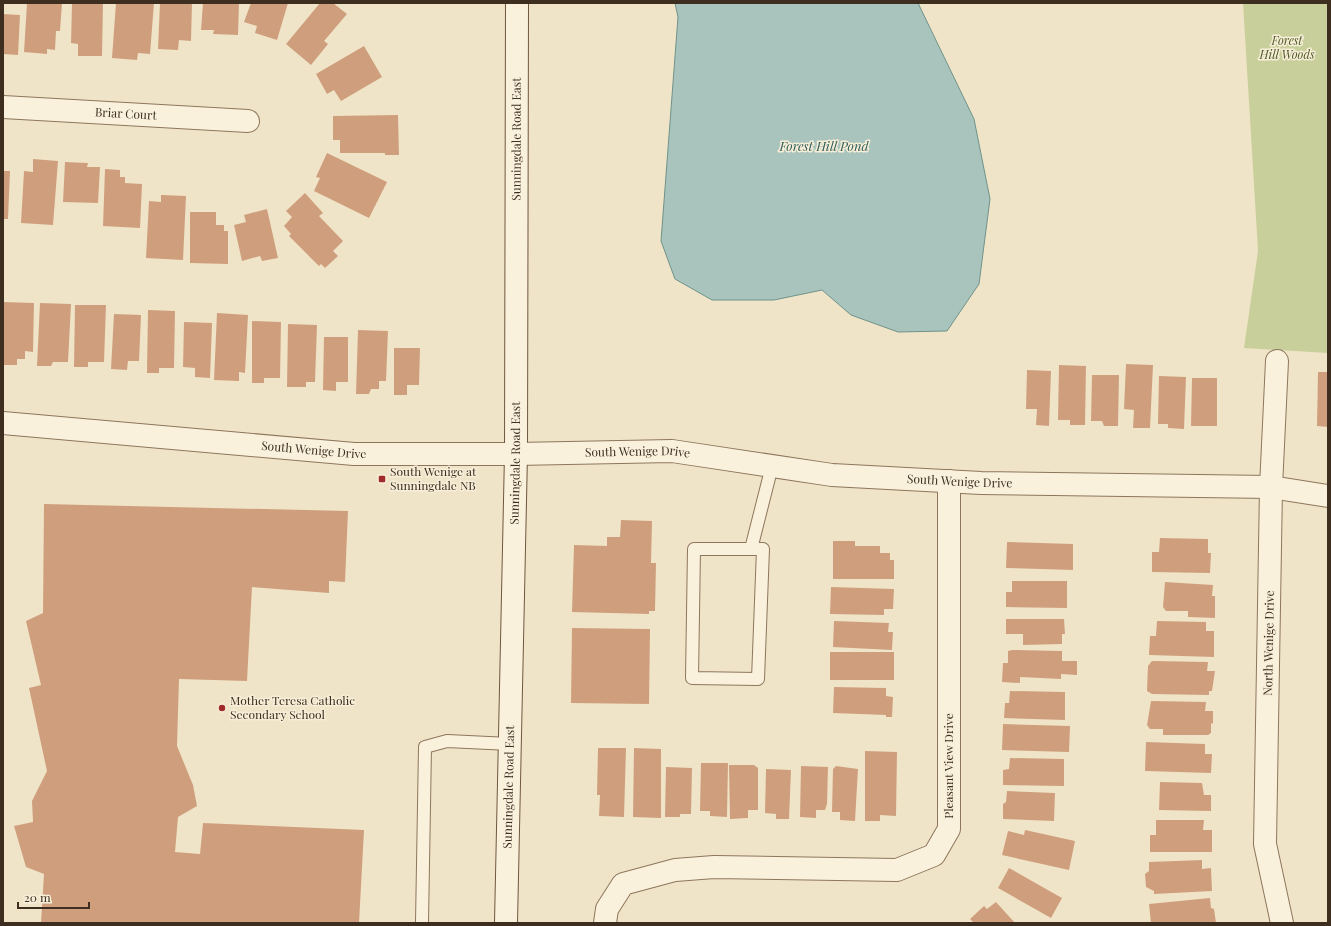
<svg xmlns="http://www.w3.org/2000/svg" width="1331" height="926" viewBox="0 0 1331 926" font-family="'Playfair Display',serif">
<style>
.green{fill:#c9cf9b}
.water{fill:#a9c4bc;stroke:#6f938a}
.building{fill:#cf9f7d}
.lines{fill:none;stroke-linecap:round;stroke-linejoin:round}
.service-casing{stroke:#8d765c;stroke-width:14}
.minor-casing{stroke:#8d765c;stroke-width:24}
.tertiary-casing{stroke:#8d765c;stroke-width:24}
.secondary-casing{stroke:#6f573f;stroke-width:24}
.service{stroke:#faf1dc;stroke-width:12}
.minor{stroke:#faf1dc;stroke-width:22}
.tertiary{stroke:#faf1dc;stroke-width:22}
.secondary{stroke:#faf1dc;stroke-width:22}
.poi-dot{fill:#9e2a2b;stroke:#f7eed8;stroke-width:1.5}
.labels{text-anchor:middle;stroke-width:3;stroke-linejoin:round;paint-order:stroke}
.park-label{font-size:12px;font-style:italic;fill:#4d5a26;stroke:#f7eed8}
.street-label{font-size:12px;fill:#3d2e20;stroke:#f7eed8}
.poi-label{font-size:12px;fill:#3d2e20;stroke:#f7eed8;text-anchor:start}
.water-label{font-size:13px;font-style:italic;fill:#2f5d5a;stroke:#f7eed8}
</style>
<rect width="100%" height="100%" fill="#f0e4c8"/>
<!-- green -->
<path class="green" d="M1243,3H1328V353L1244,348L1258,251Z"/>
<!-- water -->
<path class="water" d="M675,3H918L974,119L990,199L979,284L947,331L898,332L851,315L822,290L774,300H712L675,279L661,241L678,17Z"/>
<!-- building -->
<g class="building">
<path d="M27,3H62L60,31H56L55,50L47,49V54L24,52Z"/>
<path d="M72,3H103L102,56H78V44L71,43Z"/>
<path d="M116,3H154L150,54L138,53L137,60L112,58Z"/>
<path d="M160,3H192L191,41L179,40L178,50L158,49Z"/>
<path d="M203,3H239L238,35L213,34L214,30H201Z"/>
<path d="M251,3H288L277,40L255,33L257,26L244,22Z"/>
<path d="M320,3H333L347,14L324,41L328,44L311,65L286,44Z"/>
<path d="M3,14L20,15L18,55L3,54Z"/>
<path d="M364,46L382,77L341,101L334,90L327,94L316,74Z"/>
<path d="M398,115L399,155H385V153H340V140H333V116Z"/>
<path d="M327,153L387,182L369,218L314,191L320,178L316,177Z"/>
<path d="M33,159L58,161L53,225L21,223L24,171L33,172Z"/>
<path d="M65,162L88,163L87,167H100L98,203L63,202Z"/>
<path d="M105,169L120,170V177H125V183L142,184L140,228L103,226Z"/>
<path d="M3,171H10L8,219H3Z"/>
<path d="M305,193L323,213L319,216L343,241L333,251L338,256L325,268L321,264L319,266L289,236L291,234L284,226L292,217L286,211Z"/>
<path d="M161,195L186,196L183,260L146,258L149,201L161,202Z"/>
<path d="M267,209L278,258L262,261L260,256L242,261L234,225L246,222L244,215Z"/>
<path d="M190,212H216V225H224V231H228V264L190,263Z"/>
<path d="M4,302L34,303L33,352L25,351V359H17V365H3Z"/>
<path d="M40,303L71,304L68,362H53L51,366H37Z"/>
<path d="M75,305H106L104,362H88V367H74Z"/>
<path d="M148,310L175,311L174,368H159V373H147Z"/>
<path d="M217,313L248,315L245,373L239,372V381L214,380Z"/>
<path d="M114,314L141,315L139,361H128L127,370L111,369Z"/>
<path d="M252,321L281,322L280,378H264V383H252Z"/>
<path d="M184,322L212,323L210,378L195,377V368L183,367Z"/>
<path d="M288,324L317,325L315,382H306V387H287Z"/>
<path d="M358,330L388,331L386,381H379V389H371L369,394H356Z"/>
<path d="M324,337H348V382H336V391L323,390Z"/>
<path d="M394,348H420L419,385H407V395H394Z"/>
<path d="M1126,364L1153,365L1150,428H1133L1134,410L1124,409Z"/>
<path d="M1059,365L1086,366L1085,425H1070V420H1058Z"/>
<path d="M1027,370L1051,371L1049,426L1036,425L1037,409H1026Z"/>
<path d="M1318,372H1328V427L1317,426Z"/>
<path d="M1092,375H1119L1118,426H1104L1102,421H1091Z"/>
<path d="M1159,376L1186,377L1184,429L1168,428V424H1158Z"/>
<path d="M1192,378H1217V426H1191Z"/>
<path d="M44,504L348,511L345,582L329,581V593L252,587L247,681L179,679L177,746L193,785L197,806L178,817L175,852L200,854L203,823L364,830L359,923H41L44,874L26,867L14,826L33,822L32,801L47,771L29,688L41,685L26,621L43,613Z"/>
<path d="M621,520L652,521L651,563H656L655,611H649V614L572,612L574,545L607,546V537H620Z"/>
<path d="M1160,538L1208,539V553H1211L1210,573L1152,572V552H1159Z"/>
<path d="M833,541H855V546H880V553H890V560H894V579H833Z"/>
<path d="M1007,542L1073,544V570L1006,568Z"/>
<path d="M1012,581H1067V608L1006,607V592H1012Z"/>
<path d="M1165,582L1213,585L1212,596H1215V618L1188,617V611H1166L1163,607Z"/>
<path d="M831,587L894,589L893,609H884V615L830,614Z"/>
<path d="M1006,619H1064L1065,634H1062V644L1023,645V634H1006Z"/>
<path d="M834,621L889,623L888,632H893L892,650L833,647Z"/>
<path d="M1157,621L1206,622V631H1214V657L1149,655L1150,636H1156Z"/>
<path d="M572,628L650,629L649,704L571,703Z"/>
<path d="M1012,650L1062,651V661H1077V675L1061,674V679L1020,677V683L1002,682L1003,663H1008V651Z"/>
<rect x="830" y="652" width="64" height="28"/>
<path d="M1152,661L1208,662L1207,671H1215L1212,691H1209V695L1152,694L1147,691L1148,666Z"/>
<path d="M834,687L886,688V696L893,697L892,717H886V715L833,713Z"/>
<path d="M1010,691L1065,692V720L1004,718L1005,703H1009Z"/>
<path d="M1151,701L1206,702L1205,711H1213V724L1211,723V733L1208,735H1163V729H1150L1147,725Z"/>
<path d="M1003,724L1070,726L1069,752L1002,750Z"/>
<path d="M1146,742L1205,744V754H1212L1211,773L1145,771Z"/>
<path d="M598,748H626L624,817L599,816L600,795H597Z"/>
<path d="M634,748L661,749V818L633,817Z"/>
<path d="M865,751L897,752L896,816L880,815V821H865Z"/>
<path d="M1010,758L1064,759V786L1003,785V770L1009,769Z"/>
<path d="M701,763H728L727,817L710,816V811H700Z"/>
<path d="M729,765H754L758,768V810H748V818L730,819Z"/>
<path d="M801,766L828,767L827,804L825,810H816V818L800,817Z"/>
<path d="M836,766L858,769L855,821L840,820V812H832L833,769Z"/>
<path d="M666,767L692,768L691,814H680V817H665Z"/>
<path d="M766,769L791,770L789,819H776V814L765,813Z"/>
<path d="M1160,782L1202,783L1204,795H1211V811L1159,810Z"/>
<path d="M1007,791L1055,793L1054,821L1003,819V804L1006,802Z"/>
<path d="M1156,820H1204L1203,830H1212V852H1150V835H1156Z"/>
<path d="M1025,830L1075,841L1069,870L1002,855L1008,831L1024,835Z"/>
<path d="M1202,860V869L1211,868L1212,891L1154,894V891L1146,887L1145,874L1149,871V862Z"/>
<path d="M1009,868L1062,898L1051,918L998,888Z"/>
<path d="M1210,898L1211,908L1214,909L1216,923H1151L1149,904Z"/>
<path d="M996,902L1015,923H974L970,919L984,906L987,909Z"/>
</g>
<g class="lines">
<!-- service casing -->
<g class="service-casing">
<g id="service">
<path d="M751,549H763L758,679L692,678L694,549H751L772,466"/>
<path d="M422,923L425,747L447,741L510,744"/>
</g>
</g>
<!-- minor casing -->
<g class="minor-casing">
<g id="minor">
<path id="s1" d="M3,107L248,121"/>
<path d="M1271,487L1328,496"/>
<path d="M605,923L607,909L623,884L675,870L714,867L897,870L934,855L949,829V481"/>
</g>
</g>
<!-- tertiary casing -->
<g class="tertiary-casing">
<g id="tertiary">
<path d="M1277,361L1271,487L1265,844L1282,923"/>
<path id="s2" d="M3,423L354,454H516L672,451L832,475L981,483L1271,487"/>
</g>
</g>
<!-- secondary casing -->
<g class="secondary-casing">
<g id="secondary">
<path id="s3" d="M506,923L516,454L517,3"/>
</g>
</g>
<!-- service -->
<use href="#service" class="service"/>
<!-- minor -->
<use href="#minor" class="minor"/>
<!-- tertiary -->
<use href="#tertiary" class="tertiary"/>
<!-- secondary -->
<use href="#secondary" class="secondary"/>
</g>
<!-- markers -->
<g class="poi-dot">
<rect x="378" y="475" width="8" height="8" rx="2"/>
<circle cx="222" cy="708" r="4"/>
</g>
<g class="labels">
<!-- park labels -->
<g class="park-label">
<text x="1287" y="45">Forest<tspan x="1287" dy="14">Hill Woods</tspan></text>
</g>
<!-- street labels -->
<g class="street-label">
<text dy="4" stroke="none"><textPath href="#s1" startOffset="123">Briar Court</textPath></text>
<text dy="4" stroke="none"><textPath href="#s3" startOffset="784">Sunningdale Road East</textPath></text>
<text dy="4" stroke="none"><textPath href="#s2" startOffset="312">South Wenige Drive</textPath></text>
<text dy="4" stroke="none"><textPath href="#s2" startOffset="636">South Wenige Drive</textPath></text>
<text dy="4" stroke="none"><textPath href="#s3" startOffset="460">Sunningdale Road East</textPath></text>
<text dy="4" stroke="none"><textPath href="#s2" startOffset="960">South Wenige Drive</textPath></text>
<text transform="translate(1269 643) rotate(-89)" y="4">North Wenige Drive</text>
<text transform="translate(949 766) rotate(-90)" y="4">Pleasant View Drive</text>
<text dy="4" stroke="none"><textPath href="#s3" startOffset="136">Sunningdale Road East</textPath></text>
</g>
<!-- poi labels -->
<g class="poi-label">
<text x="390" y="476">South Wenige at<tspan x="390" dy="14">Sunningdale NB</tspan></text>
<text x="230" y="705">Mother Teresa Catholic<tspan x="230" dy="14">Secondary School</tspan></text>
</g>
<!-- water labels -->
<g class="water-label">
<text x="824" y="151">Forest Hill Pond</text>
</g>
</g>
<!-- border -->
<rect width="1331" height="926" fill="none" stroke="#3d2e20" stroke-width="8"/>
<!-- scale -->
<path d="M18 902v6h71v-6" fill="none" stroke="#3d2e20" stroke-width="2"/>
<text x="24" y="902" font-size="12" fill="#3d2e20" stroke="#f7eed8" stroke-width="3" paint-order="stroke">20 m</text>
</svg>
